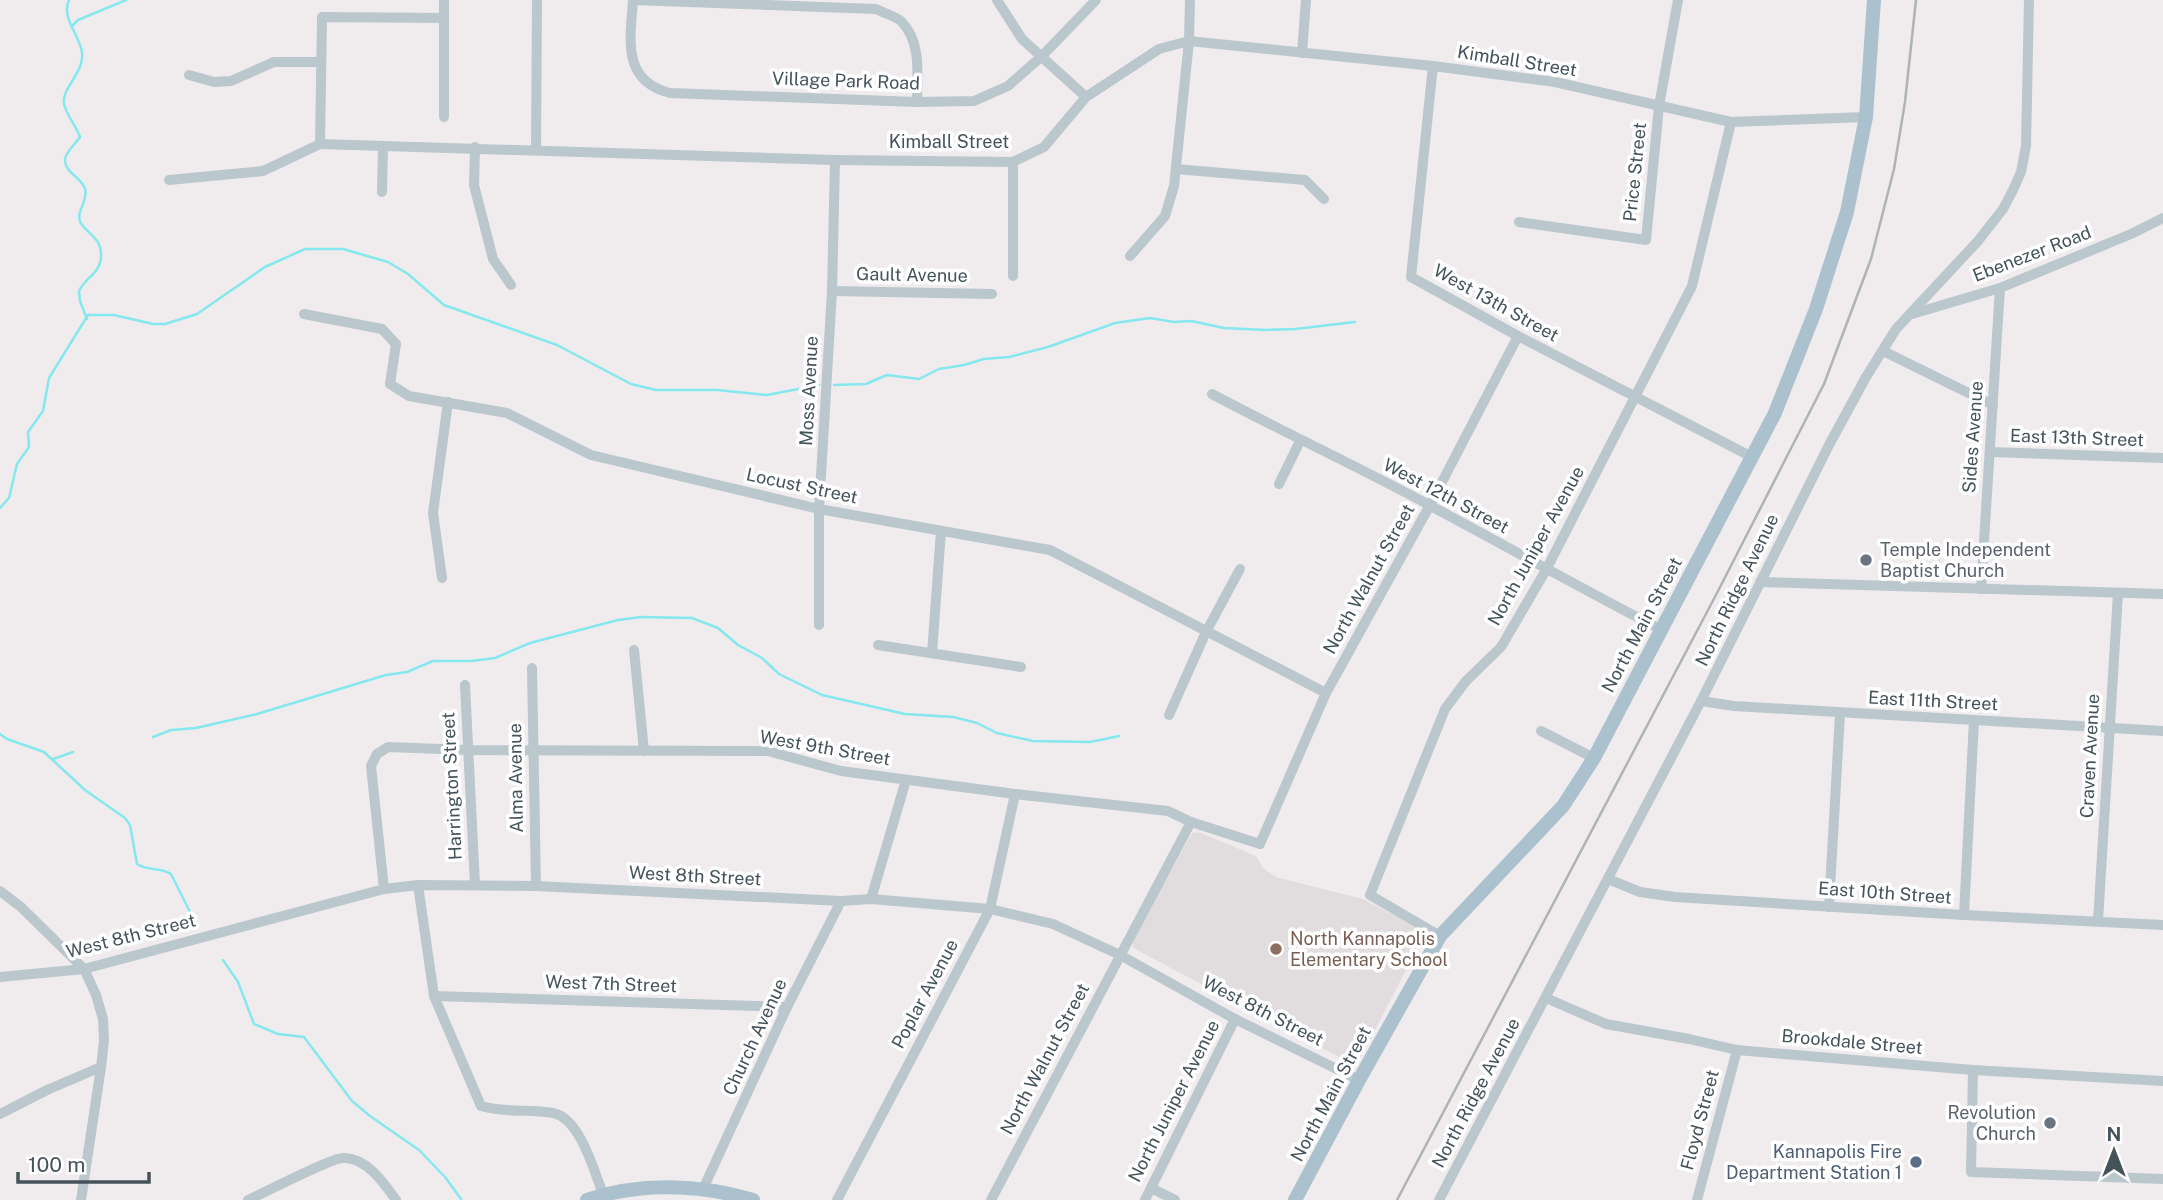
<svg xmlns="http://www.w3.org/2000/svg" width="2163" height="1200" viewBox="0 0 2163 1200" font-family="'Public Sans',sans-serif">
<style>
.education{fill:#e1dddf}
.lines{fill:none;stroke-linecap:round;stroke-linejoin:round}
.stream{stroke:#84e8ee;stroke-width:2.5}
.minor{stroke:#bac7cd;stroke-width:10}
.major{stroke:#abc1cd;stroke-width:14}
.rail{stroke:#aeb3b7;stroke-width:2.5}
.worship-dot{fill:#6b7280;stroke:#fff;stroke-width:2.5}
.education-dot{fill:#8d6e63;stroke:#fff;stroke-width:2.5}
.service-dot{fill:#5c6f8a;stroke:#fff;stroke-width:2.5}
.labels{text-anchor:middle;stroke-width:7;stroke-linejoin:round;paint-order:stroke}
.street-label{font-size:18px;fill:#44535a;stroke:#fff}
.worship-label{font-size:18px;fill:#5b616d;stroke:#fff;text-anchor:start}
.education-label{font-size:18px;fill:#785e54;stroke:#fff;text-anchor:start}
.service-label{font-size:18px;fill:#4e5e75;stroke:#fff;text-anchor:end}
</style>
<rect width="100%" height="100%" fill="#f0eced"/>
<!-- education -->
<path class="education" d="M1194,832L1201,833L1256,856L1264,869L1276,877L1363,899L1426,932L1356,1066L1133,948V942L1162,887L1192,833Z"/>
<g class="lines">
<!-- stream -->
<g class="stream">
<path d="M69,0C61,18 79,34 82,52C85,74 58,90 65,107C68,117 76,126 80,137C76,143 66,152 65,159C64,173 82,177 85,189C89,202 73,213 82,225C90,235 102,240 101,256C101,273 85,278 79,291L80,301L87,319"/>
<path d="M72,26L78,20L126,0"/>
<path d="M834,385L866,384L887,375L919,379L939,369L964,365L984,359L1009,357L1048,347L1115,323L1150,318L1174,322L1191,321L1224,328L1266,330L1295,329L1355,322"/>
<path d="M0,508L9,498L17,464L29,447L28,432L43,411L49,378L88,315H114L153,324H165L197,314L265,267L305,249H343L388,262L408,274L444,305L557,345L631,384L656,390H717L767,395L819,385"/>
<path d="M0,734L7,739L44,752L85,790L125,818L130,825L137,864C147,871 160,867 171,874L192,916"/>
<path d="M153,737L171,730L196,728L257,714L386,675L407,672L433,661H471L495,658L530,643L618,620L641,617L692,618L718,628L738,645L762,658L779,674L822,695L905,714L953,717L977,723L997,733L1033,741L1090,742L1119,736"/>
<path d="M53,759L73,752"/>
<path d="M223,960L238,982L254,1024L278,1034L304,1037L352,1101L370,1116L419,1150L445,1177L461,1199"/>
</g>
<!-- minor -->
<g class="minor">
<path d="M633,0C630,40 622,81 670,93L917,102L974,101L1008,86L1042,56L1096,0"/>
<path d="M633,0L876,9C884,13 895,16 901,21C922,42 917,75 917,102"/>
<path d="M997,0L1022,39L1086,97"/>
<path d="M1302,53L1306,0"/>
<path d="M1433,66L1411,277L1518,336L1752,457"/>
<path d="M189,75L214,82L231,81L274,62H321"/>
<path d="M444,117V0"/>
<path d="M320,144L322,17L444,18"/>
<path d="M475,147L474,185L493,259L511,285"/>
<path d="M536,149L537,0"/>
<path d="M1176,169L1305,180L1324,199"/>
<path d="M169,180L263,171L320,144L835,160L1013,162L1044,147L1086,97L1159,49L1189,41L1433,66L1555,82L1731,122L1866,117"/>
<path d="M382,192L383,146"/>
<path d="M1519,222L1646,240L1659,106L1678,0"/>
<path d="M1130,256L1165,216L1174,186L1189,41L1190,0"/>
<path d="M1013,276V162"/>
<path d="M832,291L992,294"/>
<path d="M304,314L382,329L396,344L390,384L409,396L507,413L591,455L819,509L1050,550L1326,693"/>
<path d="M1912,314L2000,288L2131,234L2163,218"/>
<path d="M1883,351L1993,405"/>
<path d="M1212,394C1285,433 1359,467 1431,506C1508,547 1584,590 1662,630"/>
<path d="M1990,452L2163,458"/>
<path d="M1279,484L1300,441"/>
<path d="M442,578L433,513L448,402"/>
<path d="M1760,582L2163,594"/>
<path d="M1981,589L2000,288"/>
<path d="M819,625V509L832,291L835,160"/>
<path d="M878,645L1021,667"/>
<path d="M634,650L644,751"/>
<path d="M932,653L941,531"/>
<path d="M532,668L536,886"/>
<path d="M465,685L475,885"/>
<path d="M1701,701L1734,706L2163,731"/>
<path d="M1169,715L1206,632L1240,569"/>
<path d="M1541,731L1594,758"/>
<path d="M1608,879L1640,892L1675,897L1964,915L2163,925"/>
<path d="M418,885L434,996L481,1106C504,1113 529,1109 553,1113C580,1118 594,1171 603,1194"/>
<path d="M384,889L371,766L377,754L388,747L468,750L768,751L841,771L1015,794L1168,811L1191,822L1260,844L1326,693L1430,505L1518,336"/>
<path d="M0,891L21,907L84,969L96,995L103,1019L104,1041L101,1067L81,1200"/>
<path d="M871,899L906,780"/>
<path d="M1829,907L1840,713"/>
<path d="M1964,915L1974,720"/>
<path d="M2098,921L2118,593"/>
<path d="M1440,936L1370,895L1445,709L1466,681L1501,647L1546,570L1692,286L1731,122"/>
<path d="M0,977L84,969L384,889L418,885L536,886L841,901L871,899L990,909L1053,924L1120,955L1235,1019L1359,1080"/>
<path d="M434,996L787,1007"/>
<path d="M1546,998L1606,1024L1689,1039L1737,1050L1973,1070L2163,1081"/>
<path d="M1973,1070L1971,1172L2163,1179"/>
<path d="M0,1114L47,1090L101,1067"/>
<path d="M1151,1188L1175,1200"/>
<path d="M703,1189L787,1007L841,901"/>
<path d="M248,1200C264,1193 331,1158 343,1158C366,1157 384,1183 396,1200"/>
<path d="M837,1200L990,909L1015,794"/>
<path d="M991,1200L1191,822"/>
<path d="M1145,1200L1235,1019"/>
<path d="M1439,1200L1701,701L1829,445L1866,377L1896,329L1978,241L2003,209L2013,190L2021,172L2026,146L2029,0"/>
<path d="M1697,1200L1737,1050"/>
</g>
<!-- major -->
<g class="major">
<path d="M587,1200C640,1182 699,1184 753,1200"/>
<path d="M1295,1200L1359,1080L1440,936L1563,806L1594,758L1775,413L1816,309L1847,212L1866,117L1874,0"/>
</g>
<!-- rail -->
<path class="rail" d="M1397,1200L1717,593L1824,384L1871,259L1894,169L1905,102L1916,0"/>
</g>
<!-- markers -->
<g class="worship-dot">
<circle cx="1866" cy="560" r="7"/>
<circle cx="2050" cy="1123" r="7"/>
</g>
<circle class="education-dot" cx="1276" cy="949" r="7"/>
<circle class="service-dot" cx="1916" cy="1162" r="7"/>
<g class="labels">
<!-- street labels -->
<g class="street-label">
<text transform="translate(1517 61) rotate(9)" y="6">Kimball Street</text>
<text transform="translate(846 81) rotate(2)" y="6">Village Park Road</text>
<text x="949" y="148">Kimball Street</text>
<text transform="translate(1635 172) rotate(-84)" y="6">Price Street</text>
<text transform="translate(2032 254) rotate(-21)" y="6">Ebenezer Road</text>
<text transform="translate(912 275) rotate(1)" y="6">Gault Avenue</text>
<text transform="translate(1496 303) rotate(29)" y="6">West 13th Street</text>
<text transform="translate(809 391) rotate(-87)" y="6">Moss Avenue</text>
<text transform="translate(1973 437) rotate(-86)" y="6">Sides Avenue</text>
<text transform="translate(2077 438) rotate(2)" y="6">East 13th Street</text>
<text transform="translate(802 486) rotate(12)" y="6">Locust Street</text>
<text transform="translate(1446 496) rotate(28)" y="6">West 12th Street</text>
<text transform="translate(1536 546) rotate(-61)" y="6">North Juniper Avenue</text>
<text transform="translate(1369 579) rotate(-61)" y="6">North Walnut Street</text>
<text transform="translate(1737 590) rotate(-64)" y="6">North Ridge Avenue</text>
<text transform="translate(1642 625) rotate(-62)" y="6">North Main Street</text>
<text transform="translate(1933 701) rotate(3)" y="6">East 11th Street</text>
<text transform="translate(825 748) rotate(10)" y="6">West 9th Street</text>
<text transform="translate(2090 756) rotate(-87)" y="6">Craven Avenue</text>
<text transform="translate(516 778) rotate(-91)" y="6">Alma Avenue</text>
<text transform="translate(452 786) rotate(-93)" y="6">Harrington Street</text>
<text transform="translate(695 876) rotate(3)" y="6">West 8th Street</text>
<text transform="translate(1885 893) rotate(4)" y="6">East 10th Street</text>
<text transform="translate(131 936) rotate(-14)" y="6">West 8th Street</text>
<text transform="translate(611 984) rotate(2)" y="6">West 7th Street</text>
<text transform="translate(925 994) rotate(-62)" y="6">Poplar Avenue</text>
<text transform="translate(1263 1011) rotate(27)" y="6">West 8th Street</text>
<text transform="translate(755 1037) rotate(-65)" y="6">Church Avenue</text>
<text transform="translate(1852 1042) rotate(5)" y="6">Brookdale Street</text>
<text transform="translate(1045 1059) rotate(-62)" y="6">North Walnut Street</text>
<text transform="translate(1476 1093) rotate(-62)" y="6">North Ridge Avenue</text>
<text transform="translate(1331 1094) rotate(-62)" y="6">North Main Street</text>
<text transform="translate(1174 1101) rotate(-63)" y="6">North Juniper Avenue</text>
<text transform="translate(1700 1120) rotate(-75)" y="6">Floyd Street</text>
</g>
<!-- worship labels -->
<g class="worship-label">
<text x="1880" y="556">Temple Independent<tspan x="1880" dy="21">Baptist Church</tspan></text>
<text x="2036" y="1119" text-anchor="end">Revolution<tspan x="2036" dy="21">Church</tspan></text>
</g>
<!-- education labels -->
<g class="education-label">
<text x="1290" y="945">North Kannapolis<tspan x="1290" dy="21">Elementary School</tspan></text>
</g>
<!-- service labels -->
<g class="service-label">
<text x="1902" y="1158">Kannapolis Fire<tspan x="1902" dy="21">Department Station 1</tspan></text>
</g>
</g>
<!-- north arrow -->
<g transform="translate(2114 1151)" stroke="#ffffff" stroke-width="5" paint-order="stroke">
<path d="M0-5L12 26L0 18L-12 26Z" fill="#44535a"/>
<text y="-10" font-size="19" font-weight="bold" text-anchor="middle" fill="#44535a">N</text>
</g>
<!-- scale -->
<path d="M18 1172v10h131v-10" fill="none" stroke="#44535a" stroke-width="3.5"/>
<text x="28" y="1172" font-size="21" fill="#44535a" stroke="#ffffff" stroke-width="5" paint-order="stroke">100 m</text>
</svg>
